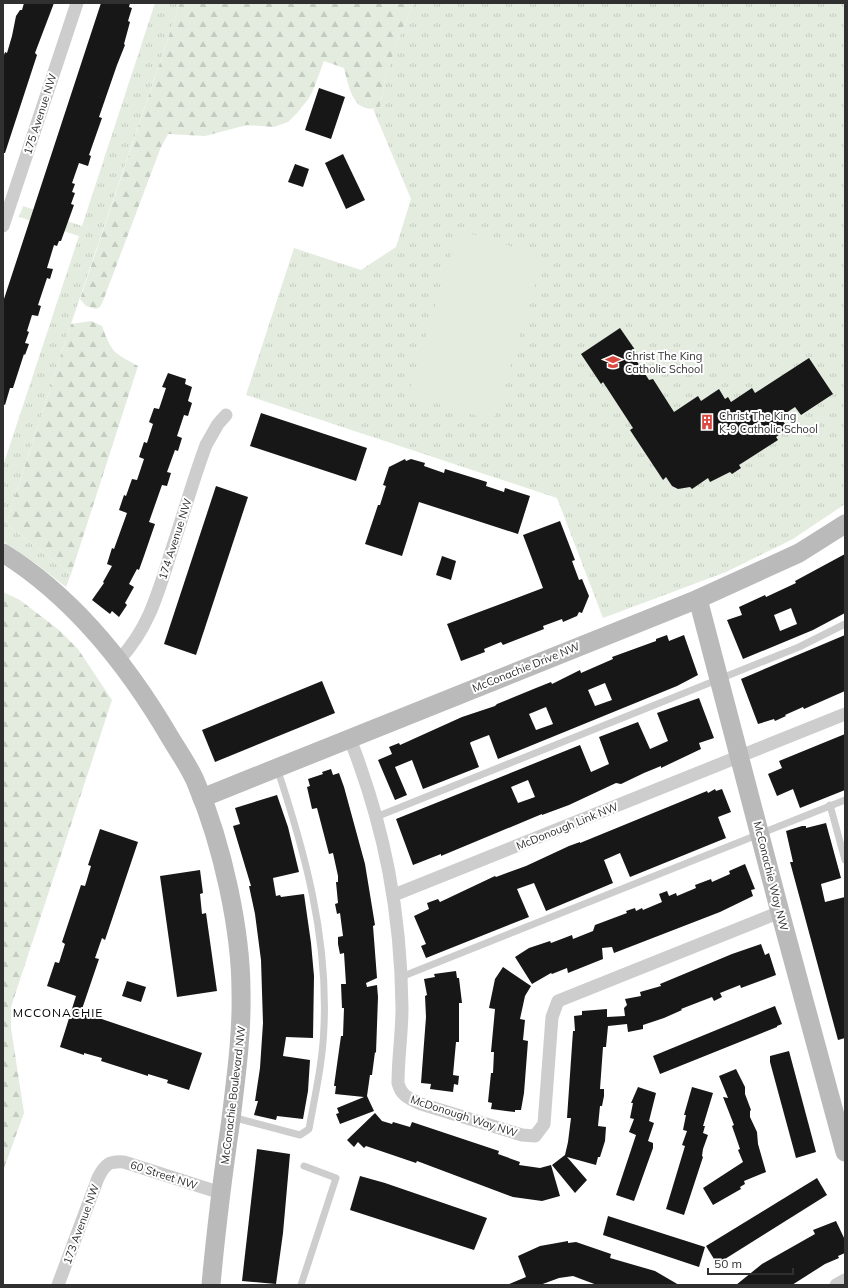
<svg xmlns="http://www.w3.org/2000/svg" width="848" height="1288" viewBox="0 0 848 1288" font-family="Mulish,sans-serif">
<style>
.grass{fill:url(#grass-tufts)}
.forest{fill:url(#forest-firs)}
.pitch{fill:#e4ecdf}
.building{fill:#171717;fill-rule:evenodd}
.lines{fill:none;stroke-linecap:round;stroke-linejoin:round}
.lane{stroke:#cdcdcd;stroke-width:7}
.street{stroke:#cdcdcd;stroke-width:13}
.secondary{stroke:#bababa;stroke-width:19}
.labels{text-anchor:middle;stroke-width:4;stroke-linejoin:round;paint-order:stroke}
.street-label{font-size:11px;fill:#303030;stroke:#fff}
.poi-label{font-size:11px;fill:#303030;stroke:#fff;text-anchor:start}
.neighbourhood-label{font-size:12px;letter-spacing:1px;fill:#000;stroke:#fff}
</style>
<defs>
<pattern id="grass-tufts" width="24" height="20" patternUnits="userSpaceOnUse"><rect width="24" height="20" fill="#e4ecdf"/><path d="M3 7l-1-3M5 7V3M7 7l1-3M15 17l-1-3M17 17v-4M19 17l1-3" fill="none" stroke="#c4cbc0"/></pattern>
<pattern id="forest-firs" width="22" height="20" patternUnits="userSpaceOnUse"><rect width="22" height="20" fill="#e4ecdf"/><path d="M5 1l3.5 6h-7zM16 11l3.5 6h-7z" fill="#c4cbc0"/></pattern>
</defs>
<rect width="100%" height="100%" fill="#fff"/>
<!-- grass -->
<g class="grass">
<path d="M155,3H180L71,324L6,524L71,574L66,587L35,563L3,541V466L79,236L19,217L23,206L82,226Z"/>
<path d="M414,3H845V504L793,539L726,572L603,618L557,498L246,395L294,248L361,270L396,247L411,199L373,109L380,107C385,70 399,36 414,3Z"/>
</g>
<!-- forest -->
<g class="forest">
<path d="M180,3H414C399,36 385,71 380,107C353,116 349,87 344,68L324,61L314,88L309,98L298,112L288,122L274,127L247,125L205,136L168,134L161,147L103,301L100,307L96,309L86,306L80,299Z"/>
<path d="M91,321L102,326C112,353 113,352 138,366L71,574L6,524L71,324Z"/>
<path d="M3,592L20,600L59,630L78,649L112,700L11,1007V1028L24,1113L3,1171Z"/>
</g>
<!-- pitch -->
<path class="pitch" d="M459,230L544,257L493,421L408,394Z"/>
<!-- building -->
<g class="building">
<path d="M24,3H54L35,53L37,55L5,153H3V58L5,52L7,53L12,36L16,16L20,10H22Z"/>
<path d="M101,3H130L129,7L132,8L128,21L130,22L124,44L125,45L117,65L99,117L102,118L89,155L91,156L88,166L79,163L72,183L75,184L72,192L75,193L71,204L74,205L61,241H59L57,246L54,245L47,268L53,269L50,279L47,278L38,305L41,306L38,316L32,315L27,331L29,332L25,343L29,344L25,355L24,354L13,388H10L5,405L3,404V302Z"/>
<path d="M319,88L345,97L331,139L305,130Z"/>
<path d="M343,154L365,200L346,209L325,163Z"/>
<path d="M295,164L309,169L303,187L288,182Z"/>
<path d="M620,328L640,357L636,360L649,380L653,379L674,412L698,396L701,401L719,389L725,399L728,397L731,402L752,388L755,393L809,358L833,394L801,415L795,407L780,417L788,428L776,437L778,440L739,465L741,468L732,474L730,472L710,482L708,478L692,489L690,487L678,489L672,486L666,477L663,480L630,430L633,428L603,382L601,384L581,354Z"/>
<path d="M168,373L186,379L185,384L192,387L188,401L192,403L188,416L184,415L177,436L182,438L178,451L175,450L167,472L171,473L167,486L162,485L149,522L155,524L144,556L139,570L137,569L129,584L134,587L125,603L127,605L119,617L112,611L110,614L92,600L104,583L103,582L112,566L107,564L112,548L114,549L127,513L119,510L124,495L126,496L132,479L137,480L144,459L139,457L144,442L147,443L153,424L149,422L154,408L159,409L166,388L162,387Z"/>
<path d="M261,413L367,448L356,481L250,446Z"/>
<path d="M405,459L406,461L411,459L425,463L424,466L444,473L445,469L487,482L486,486L504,492L505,488L530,496L518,534L419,502L402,556L365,544L378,505H380L386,486L383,485L389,467Z"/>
<path d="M216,486L248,497L196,655L164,644Z"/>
<path d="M560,521L575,560L572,561L579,580L582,579L589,596L582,613L579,612L577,616L563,622L562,619L543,626L544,629L503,645L501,642L484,649L485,652L461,661L447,624L543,588L523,535Z"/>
<path d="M845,554V613L813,630L743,659L727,620L742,615L739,607L765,595L766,597L796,583L795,581ZM791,608L797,624L780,631L774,615Z"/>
<path d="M442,556L456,561L451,580L436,575Z"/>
<path d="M667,635L669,641L684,635L698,675L677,686L498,759L489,735L471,742L470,743L479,767L423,789L412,760L395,767L407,795L395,800L378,760L392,754L389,747L399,743L400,745L462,717L495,706L497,704L536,688L551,682L552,684L580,670L581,673L613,659L612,657L656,641V639ZM605,683L612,700L595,706L588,690ZM546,707L553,724L536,730L529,714Z"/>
<path d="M845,635V691L804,709L803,707L785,715L786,716L775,721L774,719L758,724L741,679Z"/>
<path d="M322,681L335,713L215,762L202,730Z"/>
<path d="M699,698L714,738L699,743L701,749L661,768V766L644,773L621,784L616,783L569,805L542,815V814L441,856V854L413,865L396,819L580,745L591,772L609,764L599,737L638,722L650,749L668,741L657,713ZM528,780L535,797L518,803L511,787Z"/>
<path d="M845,734V790L800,808L793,789L777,796L768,774L782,768L779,761Z"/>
<path d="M331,769L333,775L339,773L344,787L365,864L375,925L373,926L377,978L366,983L367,987L377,985L378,997L376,1053L375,1052L372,1075H370L367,1096L374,1111L340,1124L336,1114L339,1113L337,1108L364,1097L335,1094L336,1086H334L341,1036H343L344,1008H342L341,984H346L344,953L340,954L338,944V937L343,936L340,913L337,914L335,904L338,903L336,882H338V876L333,853L329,854L317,808L312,809L307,787L310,786L308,779L323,774L322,772Z"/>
<path d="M715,789L716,791L722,789L731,812L718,817L726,838L630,877L620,853L604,860L613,883L546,911L534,883L517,889L529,917L426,958L421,946L426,944L414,916L429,909L427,903L438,899L440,902L495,876L496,877L526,866L569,846L580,842V843L707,791L708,793Z"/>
<path d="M277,795L288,827L299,872L273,878L276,896L280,895L281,897L304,894L311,943L314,976L313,1038L286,1037L283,1056L310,1060L308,1091L303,1119L277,1116L276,1120L254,1115L258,1101H255L260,1068L263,1023L261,960L255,914L249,886H251L233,826L240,824L235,808Z"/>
<path d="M826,823L841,878L821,884L825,902L845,897V1038L838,1040L790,862H793L786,831L802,826H806V828Z"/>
<path d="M100,829L138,842L105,940L102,938L95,958L99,959L81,1012L202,1053L189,1090L167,1083L168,1080L148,1074V1076L101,1061L102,1058L84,1053V1055L60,1047L76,996L47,986L55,962L59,963L65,944L62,942L81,885L85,886L91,866L88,865Z"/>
<path d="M745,864L755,889L751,890L753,896L720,912L614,953L612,947L602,948L603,959L568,973L567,968L552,974L551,973L532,984L515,957L529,948L550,941L551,943L572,935L573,939L593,931L595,925L627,913L626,911L635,908L636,911L642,908L643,910L662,902L659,894L667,891L669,896L676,893L677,896L696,888L695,885L711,879L712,882L730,874L729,871Z"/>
<path d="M200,870L203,893L200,894L202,914L206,913L217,991L177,997L160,876Z"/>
<path d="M761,944L765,955L769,953L776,975L741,988L740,985L720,993L722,997L714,1001L712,997L681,1009L682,1010L664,1018L643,1025V1029L628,1032L627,1024L608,1026L606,1047H603L600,1089H604V1096L602,1106H600L598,1126L606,1127L605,1141L600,1157H598L596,1165L567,1157L587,1180L575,1193L552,1165L565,1155L568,1142L571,1118H567L573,1031H575L574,1016L582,1015V1011L607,1009V1017L625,1016L624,1008L627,1005L625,999L641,996L640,992L661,986L660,984L732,954Z"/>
<path d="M503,967L531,986L525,996L520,1019L525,1020L523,1040L528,1041L524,1093L521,1110H515V1112L491,1109L492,1103L488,1102L491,1073H493L494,1052H491L495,1009L489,1008L495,979Z"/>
<path d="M456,971L457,978H459L462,1003H459V1042H456L453,1075L459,1076L458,1085L454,1084L453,1092L430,1089L431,1084L421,1083L426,1017L425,996L427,995L424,979L435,977L434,974Z"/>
<path d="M127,981L146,987L141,1002L122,996Z"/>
<path d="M775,1006L782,1024L777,1026V1027L660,1074L653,1056Z"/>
<path d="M789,1051L816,1152L796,1158L770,1062V1056Z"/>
<path d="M736,1069L745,1087V1094L751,1110L750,1111V1117L757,1132L758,1144L766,1172L744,1181L745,1184L740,1187L741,1189L713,1205L703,1188L743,1162L738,1150L740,1149L738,1143L732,1126L734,1125L723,1097L728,1098L719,1076Z"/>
<path d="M638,1087L656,1093L649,1121L654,1123L648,1141L653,1143V1148L634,1201L616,1195L636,1135L629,1132L634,1119L630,1118L633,1103H631Z"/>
<path d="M692,1087L713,1093L703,1126H705L703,1133L708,1135L703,1149L702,1156L703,1157L684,1215L666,1209L685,1146L682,1145L687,1131L683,1130L686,1115H684Z"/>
<path d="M375,1113L382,1121L392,1124L393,1122L410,1127L412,1122L499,1151L498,1154L520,1162L519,1165L540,1168L551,1165L560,1196L542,1201L513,1197L417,1161L416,1163L366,1146L364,1148L358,1142L354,1147L347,1140Z"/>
<path d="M257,1149L290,1154L283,1233L276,1284L242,1281Z"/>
<path d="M360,1176L385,1183L487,1218L474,1250L350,1210Z"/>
<path d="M817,1178L827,1195L717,1264L706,1246Z"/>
<path d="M608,1216L705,1247L699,1267L603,1235Z"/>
<path d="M836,1221L845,1240V1253L838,1256L839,1258L825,1264L792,1285H736L762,1264L815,1234L813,1230Z"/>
<path d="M568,1241V1243L576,1242L611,1254L610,1258L655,1271L679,1285H597L573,1276L559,1278L540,1285H507L526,1277L518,1256L540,1246Z"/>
</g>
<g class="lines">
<!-- lane -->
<g class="lane">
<path d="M830,805L845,860"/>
<path d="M376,817L799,647L845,624"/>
<path d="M401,977L845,800"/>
<path d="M232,1117L300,1135L309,1129C315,1095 323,1061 324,1026C328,937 305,852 277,768"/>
<path d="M301,1285L336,1178L304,1166"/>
</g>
<!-- street -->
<g class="street">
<path d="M3,226L77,3"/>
<path d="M119,660C149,628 158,593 171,552C183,516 193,480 206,445L218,424L226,415"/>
<path d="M350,739C385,828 401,913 402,1008C402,1033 398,1058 398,1083C401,1096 410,1099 421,1104L522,1135L535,1136L544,1124L552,1017L558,1001L780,912"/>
<path d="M394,895L845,714"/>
<path d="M58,1285L98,1178C105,1164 109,1161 124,1162L221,1193"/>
<path d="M836,1285L845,1280"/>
</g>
<!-- secondary -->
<g class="secondary">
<path d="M3,553C75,598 129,667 171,739C180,754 191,769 197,785C222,844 241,929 241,992C242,1035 236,1077 231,1119C223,1174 216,1229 211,1285"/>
<path d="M698,599L780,912L845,1152"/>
<path d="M202,798L698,599L799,553L845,524"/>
</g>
</g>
<!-- icons -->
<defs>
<g id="school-bare" transform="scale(1.2)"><path d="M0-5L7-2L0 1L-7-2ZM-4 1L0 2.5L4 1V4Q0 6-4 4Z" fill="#da493f" stroke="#fff" stroke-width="2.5" paint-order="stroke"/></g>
<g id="building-bare" transform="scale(1.2)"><path d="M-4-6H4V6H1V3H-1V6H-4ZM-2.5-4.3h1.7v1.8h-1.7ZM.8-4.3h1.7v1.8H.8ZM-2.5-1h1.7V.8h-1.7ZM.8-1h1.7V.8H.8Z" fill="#da493f" stroke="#fff" stroke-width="2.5" paint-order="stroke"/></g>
</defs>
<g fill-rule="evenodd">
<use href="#school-bare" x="613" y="362"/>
<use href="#building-bare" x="707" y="422"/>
</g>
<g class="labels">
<!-- street labels -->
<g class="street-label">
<text transform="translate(40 114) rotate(-72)" y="4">175 Avenue NW</text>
<text transform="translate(175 539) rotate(-72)" y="4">174 Avenue NW</text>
<text transform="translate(526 667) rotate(-22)" y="4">McConachie Drive NW</text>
<text transform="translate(567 826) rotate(-22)" y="4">McDonough Link NW</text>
<text transform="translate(771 876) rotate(76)" y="4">McConachie Way NW</text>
<text transform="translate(233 1095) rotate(-83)" y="4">McConachie Boulevard NW</text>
<text transform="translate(464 1116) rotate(18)" y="4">McDonough Way NW</text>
<text transform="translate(164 1175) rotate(18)" y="4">60 Street NW</text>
<text transform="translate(81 1224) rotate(-70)" y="4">173 Avenue NW</text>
</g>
<!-- poi labels -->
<g class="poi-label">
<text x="625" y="360">Christ The King<tspan x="625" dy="13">Catholic School</tspan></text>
<text x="719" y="420">Christ The King<tspan x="719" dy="13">K-9 Catholic School</tspan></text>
</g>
<!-- neighbourhood labels -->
<g class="neighbourhood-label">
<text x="58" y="1017">MCCONACHIE</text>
</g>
</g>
<!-- border -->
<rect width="848" height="1288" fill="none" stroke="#303030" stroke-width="8"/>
<!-- scale -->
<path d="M708 1268v6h85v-6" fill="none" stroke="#303030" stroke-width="2"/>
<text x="714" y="1268" font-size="12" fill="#303030" stroke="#ffffff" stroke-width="3" paint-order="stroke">50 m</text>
</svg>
